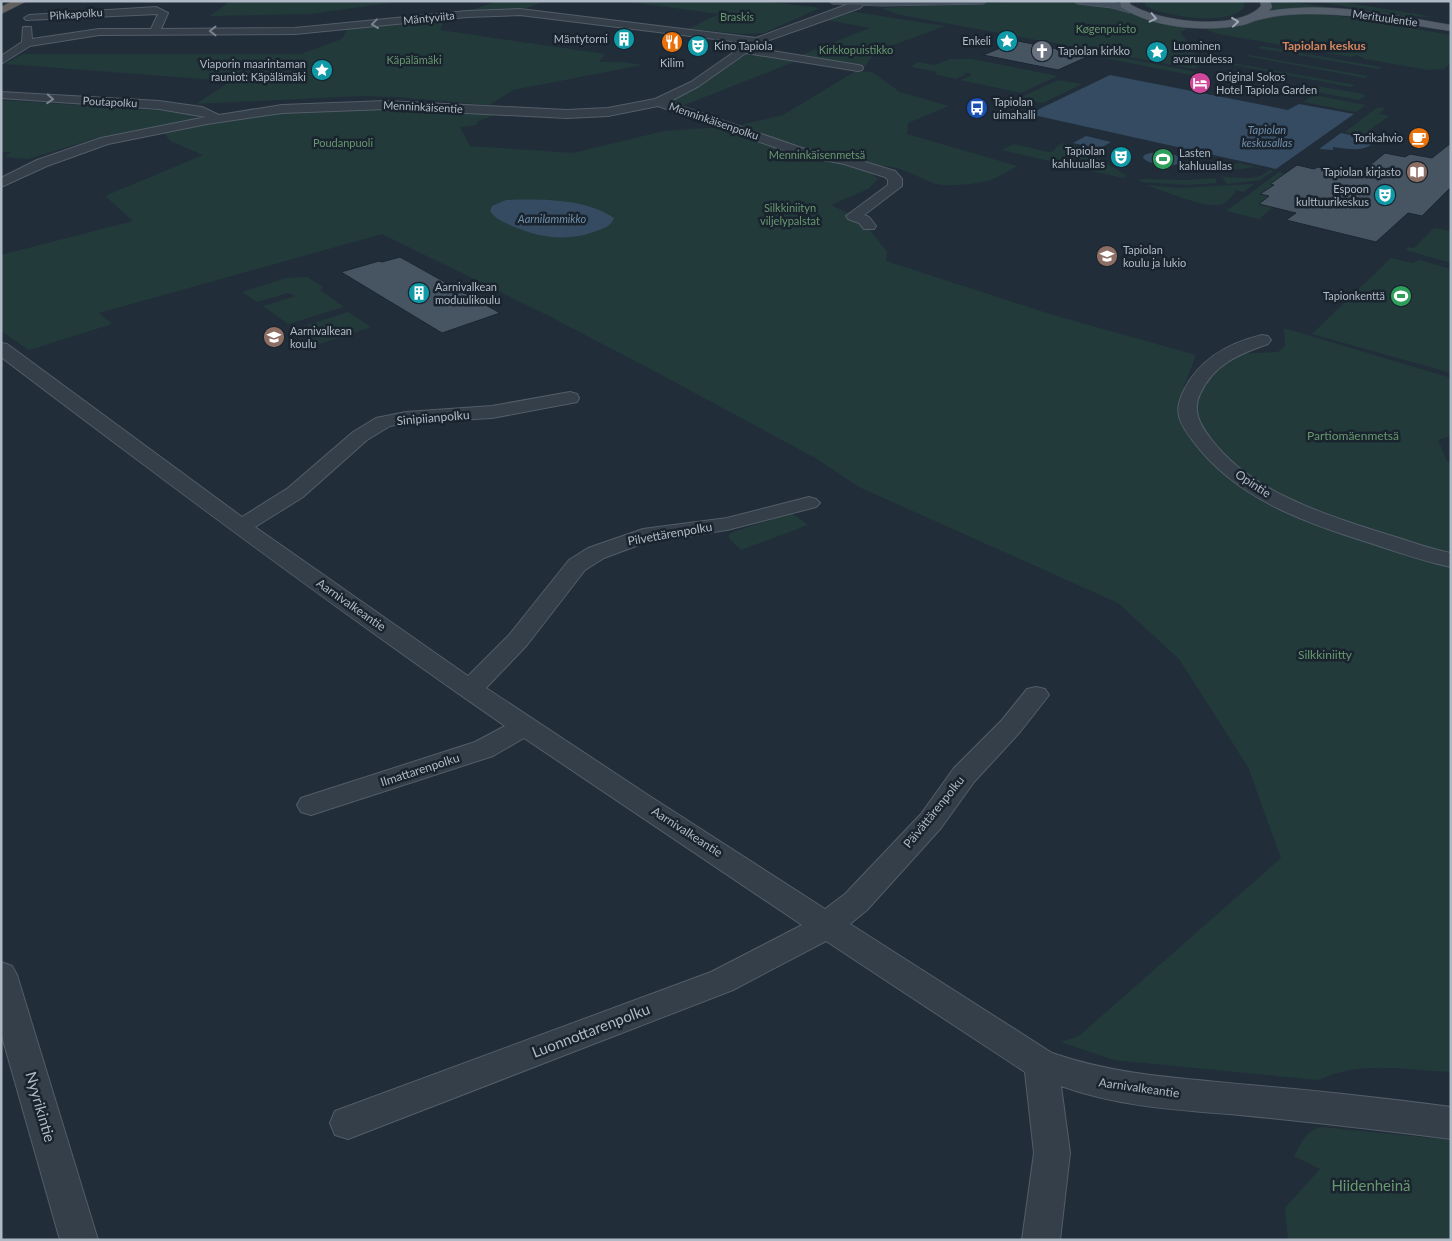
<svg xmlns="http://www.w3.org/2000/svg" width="1452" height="1241" viewBox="0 0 1452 1241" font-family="Lato,sans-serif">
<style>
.green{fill:#233a3b}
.water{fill:#354b61}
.building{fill:#475563;stroke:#1c2631}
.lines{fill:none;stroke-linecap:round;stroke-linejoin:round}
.minor-casing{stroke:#535d68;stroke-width:2}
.secondary-casing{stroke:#535d68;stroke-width:1}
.primary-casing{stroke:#414b56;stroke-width:1}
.trunk-casing{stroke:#404a55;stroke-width:1}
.minor{fill:#353f4a;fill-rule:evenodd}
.secondary{fill:#434f5d;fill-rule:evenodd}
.primary{fill:#535e6a;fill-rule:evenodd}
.trunk{fill:#62605e;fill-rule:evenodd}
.oneway{stroke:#9da8b4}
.oneway2{stroke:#79838e}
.labels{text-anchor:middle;stroke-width:5;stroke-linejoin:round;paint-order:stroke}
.far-street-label{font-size:11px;fill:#b0bac6;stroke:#1a242f}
.far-park-label{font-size:11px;fill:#66976e;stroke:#1a242f}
.far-poi-label{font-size:11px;fill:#b0bac6;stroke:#1a242f;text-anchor:start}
.far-water-label{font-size:11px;font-style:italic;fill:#708eaa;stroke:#1a242f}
.far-quarter-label{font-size:12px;font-weight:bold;fill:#d5865c;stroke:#1a242f}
.street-label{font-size:12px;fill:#b0bac6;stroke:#1a242f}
.park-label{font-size:12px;fill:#66976e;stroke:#1a242f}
.near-street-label{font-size:15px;fill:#b0bac6;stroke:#1a242f}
.near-park-label{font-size:15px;fill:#66976e;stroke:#1a242f}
</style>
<rect width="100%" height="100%" fill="#212e3a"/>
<!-- green -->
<g class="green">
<path d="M226,1H403L310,14L210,16L229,2Z"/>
<path d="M497,1H543C520,15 490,12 463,13Z"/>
<path d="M622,1H764L820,8L764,33L744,34L688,29L719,14Z"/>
<path d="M1021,1H1066L1111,6L1183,27L1187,29L1180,32L1203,64L1194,69L896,14L882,8Z"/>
<path d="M1144,1H1243L1245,6C1233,27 1165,17 1146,6Z"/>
<path d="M1266,1H1286L1359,12L1270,11L1271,8Z"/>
<path d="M1313,1H1336L1435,17L1404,16Z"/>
<path d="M854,12H855L945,26L874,52L865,67L796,57L870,28L827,20Z"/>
<path d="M1279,14H1328L1451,35V63L1444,69L1429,70L1365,59L1357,55L1351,57L1218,34L1207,30V27Z"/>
<path d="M446,18L440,30L605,54L599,62H623L642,65L513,90L489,105L397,97L359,96L196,104L231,81L5,64L23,54H301L342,39L347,29Z"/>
<path d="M1261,46L1381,67L1378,69L1258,48Z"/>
<path d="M748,53L799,60L682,106L666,102L698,87Z"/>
<path d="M1108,55L1196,72L1191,75L1104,58Z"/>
<path d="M1249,55L1368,76L1365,78L1246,56Z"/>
<path d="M951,59H972L1058,76L1021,93L960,80L970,76L971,73H964L965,75L956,79L934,74L938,72L911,67L918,62L934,65Z"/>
<path d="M1232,63L1355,85L1351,87L1228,64Z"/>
<path d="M856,71L872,72L900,92L949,106L908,123L907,134L1017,166C1009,171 999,177 990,180C979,184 946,187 936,184C913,176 891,158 866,170L878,179L868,189L831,205L862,220L887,252L886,261L1053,315L1196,355L1178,402L1182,419L1275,499L1451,562V1072C1409,1070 1358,1060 1319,1080L1114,1060L1061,1042L1079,1036L1281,858L1248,767L1179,659L1118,603L859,487L817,459L656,372L551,317L382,234L99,313L112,324L29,350L1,331V255L133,221L105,196L203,155L170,141L162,130L239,117L342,107L491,113L492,116L478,121L476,125L460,127L470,146L573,153L664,131L736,126L783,115Z"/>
<path d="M1058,80L1082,84L1043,103L1033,101L1028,104L1016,101L1021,99L1019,98Z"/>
<path d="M1311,85L1363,94L1366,96L1359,100L1304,90Z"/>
<path d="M1314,95L1366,105L1356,112L1303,102Z"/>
<path d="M1,100L167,111L184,113L202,119L100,137L28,159L5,157L11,152H1Z"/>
<path d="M1378,107L1385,108L1379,114L1389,116L1368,131L1380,134L1375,138L1345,132Z"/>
<path d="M1063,143L1099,151L1092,155C1104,161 1115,169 1127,176L1123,178L1002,150L1014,144L1048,152L1054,151L1056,147Z"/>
<path d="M1239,163L1274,171L1260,180L1227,184L1222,177C1238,176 1256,183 1269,170L1253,167L1241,169H1219Z"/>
<path d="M1279,172L1285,174L1271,184L1277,186L1273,189L1269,188L1261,194L1269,196L1259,203L1273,207L1259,219L1226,211Z"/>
<path d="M1214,178L1216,179V183L1187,185L1142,182L1139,179L1185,180Z"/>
<path d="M1254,184L1243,192L1236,190C1233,196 1226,204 1219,205C1201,207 1164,191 1146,185L1178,188Z"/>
<path d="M1434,228L1451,231V263L1406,250L1407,247L1414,248Z"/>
<path d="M1391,258L1412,263L1420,260L1451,269V373L1312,334Z"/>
<path d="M307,277L323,287L320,290L344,307L288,324L263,306L296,296L288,293L257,302L242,292L286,278Z"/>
<path d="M348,312L371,327L319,344L296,329Z"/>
<path d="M1284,328L1451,378V436L1438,440L1447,461L1451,463V555L1340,520L1273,492L1217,453L1195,415L1202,388L1227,361L1238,354L1278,352L1285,346Z"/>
<path d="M792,513L808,525L741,550L729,538V534L733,532Z"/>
<path d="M1321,1127L1451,1140V1240H1288L1285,1208L1320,1169L1294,1156C1301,1144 1306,1130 1321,1127Z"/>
</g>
<!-- water -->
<g class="water">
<path d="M1110,75L1288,110L1299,104L1354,114L1276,169L1029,114Z"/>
<path d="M1341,133L1377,141C1362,153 1351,149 1333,147V150L1319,149Z"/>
<path d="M1086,136L1111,142L1099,149L1073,143Z"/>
<path d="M1150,153C1161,152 1176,152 1183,161C1174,169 1152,166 1143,158L1144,155Z"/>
<path d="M506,200C539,199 585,198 614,218C611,226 605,228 596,231C568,242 540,238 512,226C504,222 495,219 490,211L492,206Z"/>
</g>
<!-- building -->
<g class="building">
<path d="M1018,41L1053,48L1091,55L1058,70L983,55Z"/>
<path d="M1451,143V187L1422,216L1408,213L1376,242L1286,220L1296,213L1259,204L1269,196L1260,194L1274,185L1270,184L1297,165L1314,169L1318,167L1358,175L1385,153L1405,157L1410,154L1432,158Z"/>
<path d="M400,257L500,313L442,333L341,272L379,261L382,262Z"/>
</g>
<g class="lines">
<!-- minor casing -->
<g class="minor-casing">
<g id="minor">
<path d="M857,1H867L860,8L761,43L754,48L858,65L862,66L863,68L862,70L858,71L746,53L699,86L669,102L802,148L852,158L895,171L902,179V186L864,215L869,217L876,226L874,229H864L859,223L848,219L846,216L888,185V180L885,177L844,164L794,154L658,106L608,116L567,118L386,109L282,113L207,124L108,144L47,166L1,187V178L37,160L101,138L206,117L159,109L1,98V92L159,101L202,107L219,115L282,105L386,101L567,110L608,108L655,99L691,82L747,43L520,15L467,17L295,34L99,35L30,46L1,64V56L22,42L23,27H31L32,39L99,29H151L158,14L26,20L24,18L29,15L156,7L168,13L161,29L295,28L467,11L520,9L756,38Z"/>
<path d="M1262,335L1268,336L1271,340L1268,344C1239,354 1214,364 1200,394C1192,411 1200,425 1211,439C1252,493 1326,515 1389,535C1409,541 1430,549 1451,553V567C1423,561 1397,552 1370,543C1305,523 1235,498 1193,441C1179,423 1173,411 1184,390C1200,358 1229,343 1262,335Z"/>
<path d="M1,343L7,344L242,517L288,488L353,432L376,418L406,412L492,406L570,392L577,394L579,398L577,402L492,418L406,423L390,426L367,440L303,497L255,527L468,676L509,635L569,560L588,548L643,529L727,518L809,497L816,499L820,503L816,507L727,530L647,542L604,558L585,570L527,645L486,688L648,795L825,909L845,894L921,814L954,768L1002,720L1027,689L1036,687L1045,689L1049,695L1020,732L974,782L941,828L867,910L850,924L1052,1053C1119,1076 1181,1078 1250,1085C1317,1091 1384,1098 1451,1107V1139C1381,1130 1310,1122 1240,1115C1179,1110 1119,1107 1061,1086L1070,1153L1060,1240H1022L1034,1153L1025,1072L826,941L733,990L348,1139L335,1135L330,1123L335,1111L711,972L802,925L524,738L493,756L311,815L301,812L297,805L301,798L475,742L505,726C333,607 167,483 1,357Z"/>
<path d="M1,962L12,966L17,975L98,1240H60L1,1033Z"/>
</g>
</g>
<!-- secondary casing -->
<g class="secondary-casing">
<g id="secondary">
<path d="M828,1H988L983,4L882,6L833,4Z"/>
<path d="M1073,1H1109L1134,8L1136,10L1130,13L1112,8L1078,4Z"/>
</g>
</g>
<!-- primary casing -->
<g class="primary-casing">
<path id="primary" d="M1120,1H1130V4C1158,22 1237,32 1261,6L1260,1H1270L1272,7L1269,11C1330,1 1391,15 1451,25V31C1403,24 1355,13 1307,14C1291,14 1273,16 1258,20C1253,21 1248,24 1243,25C1206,32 1154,29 1121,7Z"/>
</g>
<!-- trunk casing -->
<g class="trunk-casing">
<path id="trunk" d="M13,1H27L1,14V7Z"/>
</g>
<!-- minor -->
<use href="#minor" class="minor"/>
<!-- secondary -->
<use href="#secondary" class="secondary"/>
<!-- primary -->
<use href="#primary" class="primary"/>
<!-- trunk -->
<use href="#trunk" class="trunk"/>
</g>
<!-- one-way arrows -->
<defs><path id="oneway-chevron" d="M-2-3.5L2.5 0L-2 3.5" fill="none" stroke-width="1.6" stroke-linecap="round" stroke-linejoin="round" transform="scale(1.25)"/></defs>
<g class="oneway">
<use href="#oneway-chevron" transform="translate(1153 18) rotate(13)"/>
<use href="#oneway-chevron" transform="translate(1235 22) rotate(-6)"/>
</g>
<g class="oneway2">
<use href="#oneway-chevron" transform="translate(375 24) rotate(173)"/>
<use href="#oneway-chevron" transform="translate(213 31) rotate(-180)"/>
<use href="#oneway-chevron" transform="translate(50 99) rotate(4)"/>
</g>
<!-- icons -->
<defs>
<g id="building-disc" transform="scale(1.125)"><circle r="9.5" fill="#0f9aa8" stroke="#1a242f"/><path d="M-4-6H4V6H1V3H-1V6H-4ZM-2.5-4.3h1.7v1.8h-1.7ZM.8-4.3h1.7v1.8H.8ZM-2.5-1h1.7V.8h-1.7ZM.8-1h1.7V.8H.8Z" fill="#fff"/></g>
<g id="sight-disc" transform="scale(1.125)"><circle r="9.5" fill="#0f9aa8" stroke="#1a242f"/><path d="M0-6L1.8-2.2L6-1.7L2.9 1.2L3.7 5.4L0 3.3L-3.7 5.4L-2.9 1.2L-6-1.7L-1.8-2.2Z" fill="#fff"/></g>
<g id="restaurant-disc" transform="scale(1.125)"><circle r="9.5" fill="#e8710a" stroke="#1a242f"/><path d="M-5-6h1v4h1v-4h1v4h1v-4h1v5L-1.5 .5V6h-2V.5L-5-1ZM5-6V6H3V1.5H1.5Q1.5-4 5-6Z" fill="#fff"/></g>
<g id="theatre-disc" transform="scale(1.125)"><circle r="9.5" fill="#0f9aa8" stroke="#1a242f"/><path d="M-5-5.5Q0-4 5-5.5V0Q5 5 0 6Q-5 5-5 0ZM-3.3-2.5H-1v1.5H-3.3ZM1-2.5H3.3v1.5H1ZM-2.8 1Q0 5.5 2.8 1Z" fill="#fff"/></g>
<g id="church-disc" transform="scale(1.125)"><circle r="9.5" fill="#6b7280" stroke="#1a242f"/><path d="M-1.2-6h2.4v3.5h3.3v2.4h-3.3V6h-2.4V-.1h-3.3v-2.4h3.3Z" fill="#fff"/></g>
<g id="hotel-disc" transform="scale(1.125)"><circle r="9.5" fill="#d1479c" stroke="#1a242f"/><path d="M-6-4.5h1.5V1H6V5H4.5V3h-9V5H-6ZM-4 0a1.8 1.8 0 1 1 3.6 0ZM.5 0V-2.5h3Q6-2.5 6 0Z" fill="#fff"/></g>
<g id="bus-disc" transform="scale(1.125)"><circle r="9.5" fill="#1a4fb4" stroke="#1a242f"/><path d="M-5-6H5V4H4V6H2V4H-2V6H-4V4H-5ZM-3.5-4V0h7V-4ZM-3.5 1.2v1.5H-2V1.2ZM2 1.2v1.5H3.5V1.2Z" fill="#fff"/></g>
<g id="cafe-disc" transform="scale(1.125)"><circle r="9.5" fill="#e8710a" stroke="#1a242f"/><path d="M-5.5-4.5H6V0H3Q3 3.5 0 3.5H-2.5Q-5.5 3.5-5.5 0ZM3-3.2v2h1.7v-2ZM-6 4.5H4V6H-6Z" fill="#fff"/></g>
<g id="stadium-disc" transform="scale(1.125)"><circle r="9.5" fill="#2e9e5b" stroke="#1a242f"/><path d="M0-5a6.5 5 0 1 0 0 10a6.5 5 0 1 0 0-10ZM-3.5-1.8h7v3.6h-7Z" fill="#fff"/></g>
<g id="library-disc" transform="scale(1.125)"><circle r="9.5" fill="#8d6e63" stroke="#1a242f"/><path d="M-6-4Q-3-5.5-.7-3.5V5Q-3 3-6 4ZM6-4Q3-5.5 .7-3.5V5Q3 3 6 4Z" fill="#fff"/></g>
<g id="school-disc" transform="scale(1.125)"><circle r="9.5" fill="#8d6e63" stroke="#1a242f"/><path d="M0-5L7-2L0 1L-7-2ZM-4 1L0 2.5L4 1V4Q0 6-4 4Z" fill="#fff"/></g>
</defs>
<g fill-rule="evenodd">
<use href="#building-disc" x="624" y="39"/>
<use href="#sight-disc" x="1007" y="41"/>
<use href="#restaurant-disc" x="672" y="42"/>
<use href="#theatre-disc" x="698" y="46"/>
<use href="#church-disc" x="1042" y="51"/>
<use href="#sight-disc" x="1157" y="52"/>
<use href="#sight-disc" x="322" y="70"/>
<use href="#hotel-disc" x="1200" y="83"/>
<use href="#bus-disc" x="977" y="108"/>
<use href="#cafe-disc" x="1419" y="138"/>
<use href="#theatre-disc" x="1121" y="157"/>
<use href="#stadium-disc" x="1163" y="159"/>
<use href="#library-disc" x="1417" y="172"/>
<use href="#theatre-disc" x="1385" y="195"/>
<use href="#school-disc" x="1107" y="256"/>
<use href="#building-disc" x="419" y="293"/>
<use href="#stadium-disc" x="1401" y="296"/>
<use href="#school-disc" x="274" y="337"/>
</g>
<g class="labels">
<!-- far-street labels -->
<g class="far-street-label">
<text transform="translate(76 14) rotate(-4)" y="4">Pihkapolku</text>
<text transform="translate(429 18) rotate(-6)" y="4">Mäntyviita</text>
<text transform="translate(1385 18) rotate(8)" y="4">Merituulentie</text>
<text transform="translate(110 102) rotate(3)" y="4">Poutapolku</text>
<text transform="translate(423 107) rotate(3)" y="4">Menninkäisentie</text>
<text transform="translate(714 121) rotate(19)" y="4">Menninkäisenpolku</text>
</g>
<!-- far-park labels -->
<g class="far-park-label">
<text x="737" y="21">Braskis</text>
<text x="1106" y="33">Køgenpuisto</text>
<text x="856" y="54">Kirkkopuistikko</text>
<text x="414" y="64">Käpälämäki</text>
<text x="343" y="147">Poudanpuoli</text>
<text x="817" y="159">Menninkäisenmetsä</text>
<text x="790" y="212">Silkkiniityn<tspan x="790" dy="13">viljelypalstat</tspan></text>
</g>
<!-- far-poi labels -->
<g class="far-poi-label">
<text x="608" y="43" text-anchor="end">Mäntytorni</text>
<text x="991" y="45" text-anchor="end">Enkeli</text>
<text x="714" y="50">Kino Tapiola</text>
<text x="1173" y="50">Luominen<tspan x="1173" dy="13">avaruudessa</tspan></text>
<text x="1058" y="55">Tapiolan kirkko</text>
<text x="672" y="67" text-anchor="middle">Kilim</text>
<text x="306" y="68" text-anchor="end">Viaporin maarintaman<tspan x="306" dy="13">rauniot: Käpälämäki</tspan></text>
<text x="1216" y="81">Original Sokos<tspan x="1216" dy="13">Hotel Tapiola Garden</tspan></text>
<text x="993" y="106">Tapiolan<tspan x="993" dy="13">uimahalli</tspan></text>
<text x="1403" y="142" text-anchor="end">Torikahvio</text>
<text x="1105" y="155" text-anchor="end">Tapiolan<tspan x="1105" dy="13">kahluuallas</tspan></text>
<text x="1179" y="157">Lasten<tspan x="1179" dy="13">kahluuallas</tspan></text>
<text x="1401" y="176" text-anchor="end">Tapiolan kirjasto</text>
<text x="1369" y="193" text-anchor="end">Espoon<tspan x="1369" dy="13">kulttuurikeskus</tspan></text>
<text x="1123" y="254">Tapiolan<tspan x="1123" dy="13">koulu ja lukio</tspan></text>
<text x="435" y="291">Aarnivalkean<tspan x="435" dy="13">moduulikoulu</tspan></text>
<text x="1385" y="300" text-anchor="end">Tapionkenttä</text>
<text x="290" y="335">Aarnivalkean<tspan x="290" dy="13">koulu</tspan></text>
</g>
<!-- far-water labels -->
<g class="far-water-label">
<text x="1267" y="134">Tapiolan<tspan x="1267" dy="13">keskusallas</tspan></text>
<text x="552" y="223">Aarnilammikko</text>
</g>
<!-- far-quarter labels -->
<g class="far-quarter-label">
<text x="1324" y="50">Tapiolan keskus</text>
</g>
<!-- street labels -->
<g class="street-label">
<text transform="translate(433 418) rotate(-5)" y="4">Sinipiianpolku</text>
<text transform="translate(1253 484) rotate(33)" y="4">Opintie</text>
<text transform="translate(670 534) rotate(-10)" y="4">Pilvettärenpolku</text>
<text transform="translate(351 605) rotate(35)" y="4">Aarnivalkeantie</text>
<text transform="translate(420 770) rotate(-18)" y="4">Ilmattarenpolku</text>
<text transform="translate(934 812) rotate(-51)" y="4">Päivättärenpolku</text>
<text transform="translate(687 832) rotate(33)" y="4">Aarnivalkeantie</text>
<text transform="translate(1139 1088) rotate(8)" y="4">Aarnivalkeantie</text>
</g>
<!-- park labels -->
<g class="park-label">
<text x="1353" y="440">Partiomäenmetsä</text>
<text x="1325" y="659">Silkkiniitty</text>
</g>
<!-- near-street labels -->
<g class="near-street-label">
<text transform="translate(591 1031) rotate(-21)" y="5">Luonnottarenpolku</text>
<text transform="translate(40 1107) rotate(74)" y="5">Nyyrikintie</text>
</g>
<!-- near-park labels -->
<g class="near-park-label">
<text x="1371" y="1191">Hiidenheinä</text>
</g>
</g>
<!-- border -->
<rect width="1452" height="1241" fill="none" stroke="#b0bac6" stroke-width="5"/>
</svg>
